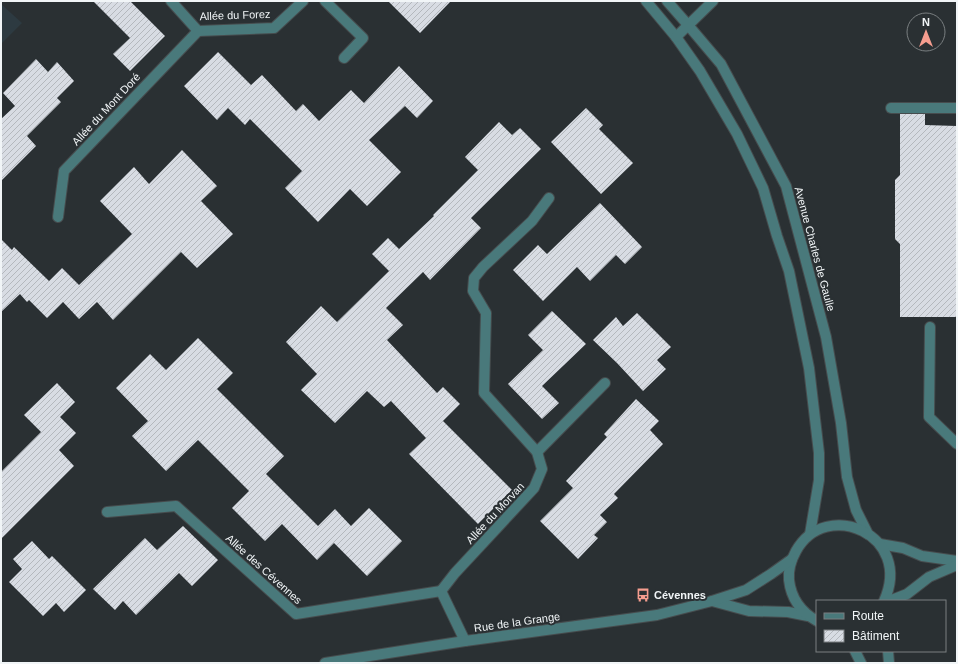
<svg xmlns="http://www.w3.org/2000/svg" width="958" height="664" viewBox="0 0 958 664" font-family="Helvetica,sans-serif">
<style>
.built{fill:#2d3a41}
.building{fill:url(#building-hatch)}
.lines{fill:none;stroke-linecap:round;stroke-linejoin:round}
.service-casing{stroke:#464c4e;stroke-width:12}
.minor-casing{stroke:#464c4e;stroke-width:12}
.tertiary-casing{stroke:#464c4e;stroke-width:12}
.service{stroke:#49797b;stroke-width:10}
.minor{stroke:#49797b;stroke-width:10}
.tertiary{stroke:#49797b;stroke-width:10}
.labels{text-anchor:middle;stroke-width:4;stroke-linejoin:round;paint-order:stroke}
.street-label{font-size:11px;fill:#f1f5f7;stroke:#2a3033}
.poi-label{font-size:11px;font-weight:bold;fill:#f1f5f7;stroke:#2a3033;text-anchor:start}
</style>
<defs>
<pattern id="building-hatch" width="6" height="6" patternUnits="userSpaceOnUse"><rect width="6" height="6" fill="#d8dce3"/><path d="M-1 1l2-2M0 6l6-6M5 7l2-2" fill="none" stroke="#b4b8bd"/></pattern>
</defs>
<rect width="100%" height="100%" fill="#2a3033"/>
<!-- built -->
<path class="built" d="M1,4L22,23L1,44Z"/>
<!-- building -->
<g class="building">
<path d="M93,1H130L165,36L130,71L113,54L130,38Z"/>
<path d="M388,1H451L420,33Z"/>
<path d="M218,52L251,85L262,75L296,111L303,104L319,121L351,90L364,103L399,66L433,101L417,118L405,106L369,140L401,172L367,206L350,189L318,222L285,188L302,171L250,119L245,125L228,108L217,120L184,86Z"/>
<path d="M36,59L48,72L57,62L74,81L57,98L61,102L27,136L36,146L1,181V119L15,106L3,93Z"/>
<path d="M586,108L603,125L599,129L633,163L601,194L551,142Z"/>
<path d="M900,114H925V125L957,126V317H900V244L895,239V180L900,175Z"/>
<path d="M499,122L512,135L520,128L541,149L471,218L481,228L430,280L423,272L386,308L403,325L387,340L437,393L443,387L460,404L443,421L512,490L478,524L409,454L426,438L391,401L384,407L367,391L335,423L301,390L317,374L286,342L321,306L337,322L389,271L372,254L388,238L399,249L434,216L433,215L478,170L465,157Z"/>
<path d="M182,150L217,186L201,201L233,234L197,268L181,252L113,320L97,302L79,319L63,302L47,318L29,300L27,302L20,294L1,312V239L12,250L14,247L49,281L62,268L79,285L132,234L100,201L134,167L149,184Z"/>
<path d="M600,203L642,247L625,264L616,255L590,281L577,267L543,301L513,270L538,245L547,254Z"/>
<path d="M552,311L586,344L542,386L559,403L542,419L508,384L543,350L528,335Z"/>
<path d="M637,313L671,347L657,360L666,369L643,391L617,363L593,340L616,317L623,326Z"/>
<path d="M198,338L233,373L217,389L284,456L266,474L318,526L335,509L351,526L369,508L402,541L367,576L334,543L317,560L282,524L265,541L232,508L249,491L198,440L166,471L132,436L148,421L116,388L150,354L166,370Z"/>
<path d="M57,383L75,402L60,417L76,433L59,450L74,466L1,539V472L41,432L24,415Z"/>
<path d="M636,399L659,421L650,430L663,444L614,494L618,498L600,515L607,522L594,535L598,538L578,559L540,521L573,488L566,481L607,437L604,434Z"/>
<path d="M183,526L218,560L192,586L179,573L136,615L123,601L115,610L93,589L145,538L157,550Z"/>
<path d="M32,541L49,559L52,556L86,590L64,612L56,603L43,616L9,582L22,569L13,559Z"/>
</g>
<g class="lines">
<!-- service casing -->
<g class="service-casing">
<g id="service">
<path d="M930,327L929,417L957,444"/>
<path d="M537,452L605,383"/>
</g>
</g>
<!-- minor casing -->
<g class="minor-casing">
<g id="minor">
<path d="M171,1L198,31L274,28L303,1"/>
<path d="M325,1L363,38L344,58"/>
<path d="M646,1L676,37L700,71L737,134L763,188L777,236L789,271L809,368L819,453V480L810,534"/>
<path d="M667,1L688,25L721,64L786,186L826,337L841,423L847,477L856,510L868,534"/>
<path d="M676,37L713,1"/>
<path d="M891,108H957"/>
<path d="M58,217L64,171L198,31"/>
<path d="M107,512L176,506L296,614L441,591"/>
<path d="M465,641L441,591L455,573L534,488L542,469L537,452L484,393L486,313L473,291L474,278L483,267L532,221L549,198"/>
</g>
</g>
<!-- tertiary casing -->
<g class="tertiary-casing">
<g id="tertiary">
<path d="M880,544L903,548L922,556L957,561"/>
<path d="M712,601L749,611L788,612L808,616"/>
<path d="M889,601L907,594L929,577L957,565"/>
<path d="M817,621C801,612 791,598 789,580C788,569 791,560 796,551C826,497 914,535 884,601"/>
<path d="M855,651L861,663"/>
<path d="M888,651L889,663"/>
<path d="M325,663L465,641L657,615L712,601L746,590L771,574L792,559"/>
</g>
</g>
<!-- service -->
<use href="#service" class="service"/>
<!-- minor -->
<use href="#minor" class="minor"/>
<!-- tertiary -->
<use href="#tertiary" class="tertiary"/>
</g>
<!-- icons -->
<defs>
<g id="bus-bare" transform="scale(1.08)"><path d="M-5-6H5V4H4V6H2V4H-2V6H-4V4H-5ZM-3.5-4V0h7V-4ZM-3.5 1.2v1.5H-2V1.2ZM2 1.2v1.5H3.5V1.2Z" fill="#f59d8f" stroke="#2a3033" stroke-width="2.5" paint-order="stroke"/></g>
</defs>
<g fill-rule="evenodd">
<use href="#bus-bare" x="643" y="595"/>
</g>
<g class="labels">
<!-- street labels -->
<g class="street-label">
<text transform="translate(235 15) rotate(-2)" y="4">Allée du Forez</text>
<text transform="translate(106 109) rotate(-47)" y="4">Allée du Mont Doré</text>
<text transform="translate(815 249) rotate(75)" y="4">Avenue Charles de Gaulle</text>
<text transform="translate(495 513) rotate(-47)" y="4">Allée du Morvan</text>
<text transform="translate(264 569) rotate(42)" y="4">Allée des Cévennes</text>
<text transform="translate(517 622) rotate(-8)" y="4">Rue de la Grange</text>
</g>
<!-- poi labels -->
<g class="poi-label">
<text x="654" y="599">Cévennes</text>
</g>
</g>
<!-- border -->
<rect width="958" height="664" fill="none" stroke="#f1f5f7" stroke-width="4"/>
<!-- legend -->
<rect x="816" y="600" width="130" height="52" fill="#2a3033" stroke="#7a7f81"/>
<rect x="824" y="613" width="20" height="6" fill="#49797b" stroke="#7a7f81"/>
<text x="852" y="620" font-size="12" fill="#f1f5f7">Route</text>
<rect x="824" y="630" width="20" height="12" fill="url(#building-hatch)" stroke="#7a7f81"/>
<text x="852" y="640" font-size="12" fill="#f1f5f7">Bâtiment</text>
<!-- north arrow -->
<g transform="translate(926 32)"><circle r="19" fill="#2a3033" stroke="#7a7f81"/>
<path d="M0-3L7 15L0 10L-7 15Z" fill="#f59d8f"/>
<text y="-6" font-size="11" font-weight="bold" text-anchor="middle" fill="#f1f5f7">N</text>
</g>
</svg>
